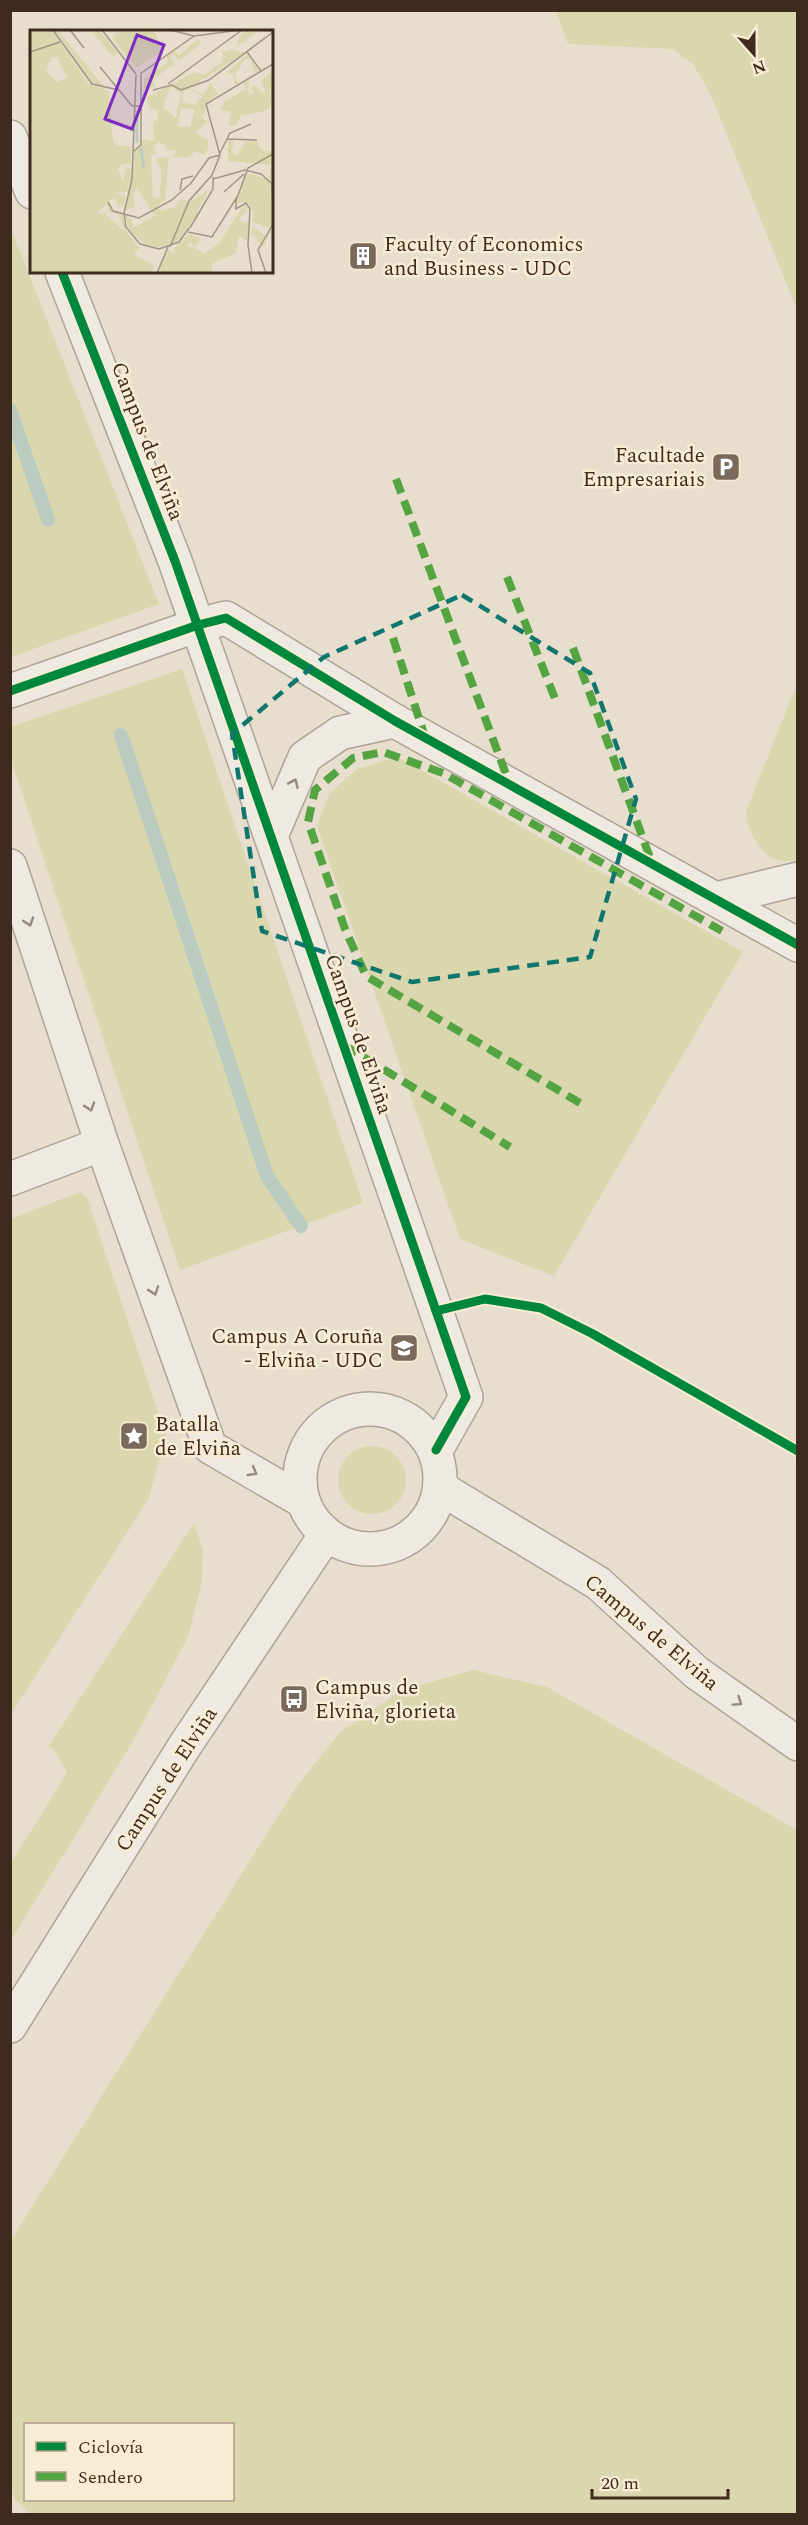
<svg xmlns="http://www.w3.org/2000/svg" width="808" height="2525" viewBox="0 0 808 2525" font-family="Spectral,serif">
<style>
.green{fill:#dad7af;fill-rule:evenodd}
.lines{fill:none;stroke-linecap:round;stroke-linejoin:round}
.stream{stroke:#baccc0;stroke-width:14}
.minor-casing{stroke:#ada397;stroke-width:36}
.minor{stroke:#efeae1;stroke-width:33}
.quiet{stroke:#54a441;stroke-width:8;stroke-dasharray:15 8;stroke-linecap:butt}
.cycleway-casing{stroke:#f9ecd4;stroke-width:13}
.cycleway{stroke:#00873e;stroke-width:9}
.oneway{stroke:#968a7f}
.marked{fill:none;stroke:#0f766e;stroke-width:4.5;stroke-dasharray:12 8;stroke-linejoin:round}
.labels{text-anchor:middle;stroke-width:5;stroke-linejoin:round;paint-order:stroke}
.poi-label{font-size:21px;fill:#3e2b1d;stroke:#f9ecd4;text-anchor:start}
.street-label{font-size:21px;fill:#3e2b1d;stroke:#f9ecd4}
.inset-river{fill:none;stroke:#baccc0;stroke-width:3}
.inset-road{fill:none;stroke:#a49687;stroke-width:1.5}
.view{fill:#7b2cbf;fill-opacity:0.15;stroke:#7b2cbf;stroke-width:3}
.inset-edge{fill:none;stroke:#3e2b1d;stroke-width:3}
</style>
<rect width="100%" height="100%" fill="#e8dece"/>
<!-- green -->
<g class="green">
<path d="M556,11H797V310L711,95L693,64L673,49L568,44Z"/>
<path d="M10,226L159,604L11,657H10Z"/>
<path d="M182,669L363,1203L180,1270L11,760L10,727Z"/>
<path d="M797,684L798,859C767,870 748,837 746,812Z"/>
<path d="M398,757L743,952L554,1276L460,1239L317,826L329,794L357,769Z"/>
<path d="M80,1192L87,1197L166,1437L149,1498L11,1714V1219Z"/>
<circle cx="372" cy="1480" r="34"/>
<path d="M194,1523L203,1550L202,1581L188,1637L132,1743L11,1940V1863L67,1773L54,1750L49,1746Z"/>
<path d="M473,1670L547,1687L797,1830V2514H30L14,2498L11,2486V2240L295,1789L339,1733L402,1690ZM26,2424H232V2500H26Z"/>
</g>
<g class="lines">
<!-- stream -->
<g class="stream">
<path d="M10,410L48,520"/>
<path d="M121,735L267,1176L301,1226"/>
</g>
<!-- minor casing -->
<g class="minor-casing">
<g id="minor">
<path d="M10,137L32,192"/>
<path d="M62,272L175,561L466,1397L436,1450"/>
<path d="M10,691L198,625L226,618L395,721L798,945"/>
<path d="M271,836L305,757L340,733L395,721"/>
<path d="M10,866L102,1144L210,1447L301,1500"/>
<path d="M716,899L798,879"/>
<path d="M10,1179L102,1144"/>
<circle cx="370" cy="1479" r="70"/>
<path d="M442,1489L598,1583L697,1673L798,1744"/>
<path d="M10,2026L184,1747L325,1536"/>
</g>
</g>
<!-- minor -->
<use href="#minor" class="minor"/>
<!-- quiet -->
<g class="quiet">
<path d="M396,479L510,785"/>
<path d="M507,577L556,701"/>
<path d="M393,638L425,737"/>
<path d="M573,648L652,863"/>
<path d="M344,1045L510,1147"/>
<path d="M580,1103L366,976L345,929L308,822L315,790L353,758L383,752L443,773L722,931"/>
</g>
<!-- cycleway casing -->
<g class="cycleway-casing">
<g id="cycleway">
<path d="M62,272L175,561L466,1397L436,1450"/>
<path d="M10,691L198,625L226,618L395,721L798,945"/>
<path d="M436,1311L485,1299L541,1308L593,1334L798,1451"/>
</g>
</g>
<!-- cycleway -->
<use href="#cycleway" class="cycleway"/>
</g>
<!-- one-way arrows -->
<defs><path id="oneway-chevron" d="M-2-3.5L2.5 0L-2 3.5" fill="none" stroke-width="1.6" stroke-linecap="round" stroke-linejoin="round" transform="scale(1.5)"/></defs>
<g class="oneway">
<use href="#oneway-chevron" transform="translate(294 783) rotate(-66)"/>
<use href="#oneway-chevron" transform="translate(29 922) rotate(72)"/>
<use href="#oneway-chevron" transform="translate(90 1107) rotate(72)"/>
<use href="#oneway-chevron" transform="translate(154 1291) rotate(71)"/>
<use href="#oneway-chevron" transform="translate(253 1472) rotate(30)"/>
<use href="#oneway-chevron" transform="translate(738 1702) rotate(35)"/>
</g>
<!-- marked area -->
<path class="marked" d="M462,595L590,673L636,799L590,957L412,982L262,931L232,734L324,657Z"/>
<!-- icons -->
<defs>
<g id="building-square" transform="scale(1.5)"><rect x="-9" y="-9" width="18" height="18" rx="4" fill="#7a6a5b" stroke="#f9ecd4"/><path d="M-4-6H4V6H1V3H-1V6H-4ZM-2.5-4.3h1.7v1.8h-1.7ZM.8-4.3h1.7v1.8H.8ZM-2.5-1h1.7V.8h-1.7ZM.8-1h1.7V.8H.8Z" fill="#fff"/></g>
<g id="parking-square" transform="scale(1.5)"><rect x="-9" y="-9" width="18" height="18" rx="4" fill="#7a6a5b" stroke="#f9ecd4"/><path d="M-3.5-5.5H1a3.5 3.5 0 0 1 0 7H-1V5.5H-3.5ZM-1-3.4V-.6H.8a1.4 1.4 0 0 0 0-2.8Z" fill="#fff"/></g>
<g id="university-square" transform="scale(1.5)"><rect x="-9" y="-9" width="18" height="18" rx="4" fill="#7a6a5b" stroke="#f9ecd4"/><path d="M0-5L7-2L0 1L-7-2ZM-4 1L0 2.5L4 1V4Q0 6-4 4Z" fill="#fff"/></g>
<g id="sight-square" transform="scale(1.5)"><rect x="-9" y="-9" width="18" height="18" rx="4" fill="#7a6a5b" stroke="#f9ecd4"/><path d="M0-6L1.8-2.2L6-1.7L2.9 1.2L3.7 5.4L0 3.3L-3.7 5.4L-2.9 1.2L-6-1.7L-1.8-2.2Z" fill="#fff"/></g>
<g id="bus-square" transform="scale(1.5)"><rect x="-9" y="-9" width="18" height="18" rx="4" fill="#7a6a5b" stroke="#f9ecd4"/><path d="M-5-6H5V4H4V6H2V4H-2V6H-4V4H-5ZM-3.5-4V0h7V-4ZM-3.5 1.2v1.5H-2V1.2ZM2 1.2v1.5H3.5V1.2Z" fill="#fff"/></g>
</defs>
<g fill-rule="evenodd">
<use href="#building-square" x="363" y="256"/>
<use href="#parking-square" x="726" y="467"/>
<use href="#university-square" x="404" y="1348"/>
<use href="#sight-square" x="134" y="1436"/>
<use href="#bus-square" x="294" y="1699"/>
</g>
<g class="labels">
<!-- poi labels -->
<g class="poi-label">
<text x="384" y="251">Faculty of Economics<tspan x="384" dy="24">and Business - UDC</tspan></text>
<text x="705" y="462" text-anchor="end">Facultade<tspan x="705" dy="24">Empresariais</tspan></text>
<text x="383" y="1343" text-anchor="end">Campus A Coruña<tspan x="383" dy="24">- Elviña - UDC</tspan></text>
<text x="155" y="1431">Batalla<tspan x="155" dy="24">de Elviña</tspan></text>
<text x="315" y="1694">Campus de<tspan x="315" dy="24">Elviña, glorieta</tspan></text>
</g>
<!-- street labels -->
<g class="street-label">
<text transform="translate(148 441) rotate(69)" y="7">Campus de Elviña</text>
<text transform="translate(359 1034) rotate(71)" y="7">Campus de Elviña</text>
<text transform="translate(652 1632) rotate(40)" y="7">Campus de Elviña</text>
<text transform="translate(166 1779) rotate(-57)" y="7">Campus de Elviña</text>
</g>
</g>
<!-- overview -->
<g transform="translate(30 30)">
<rect width="243" height="243" fill="#e8dece"/>
<path d="M0,0H22L58,53L79,61L83,111L86,115L101,117V134H91L88,139L93,151L96,136L101,140L97,162L83,163L96,166L93,177H88L85,168L79,171L83,180L92,182L97,203L110,218L104,224L124,236L122,243H0ZM22,27H27L38,48L26,52L16,40ZM77,174L79,182L89,185L94,201L75,183L66,184ZM25,0H28L76,59L63,54ZM61,0H69L88,23L83,27ZM123,0L133,20L107,38L83,10L85,3ZM218,0H240L241,2L229,1L207,16L210,5ZM168,9L171,14L148,31L145,25H140L144,34L122,50L126,57L114,58V49L138,32L137,27L144,21L149,25ZM202,19L214,23L160,58L174,65L180,52L188,64L175,74V84L171,85L177,92L166,102L178,110V119L174,125L166,121L157,128L141,127L148,119L136,121L137,117L129,112L123,116L127,124L121,125L123,167L129,168L131,153V137L125,129L139,127L135,170L127,177L131,181L145,177L150,169L160,172L180,159L167,181L170,183L147,212L129,217L115,215L99,199L95,184L102,189V198L125,186L107,158L103,163L105,179L102,177L95,181L104,122L114,109L124,111L123,91H127L128,80L119,78L117,67L165,42L174,45L192,32L193,22ZM141,56L151,64L146,88L133,77ZM160,59L172,66L165,75L152,72L154,61ZM151,78L165,79L160,97L147,96ZM217,24L228,40L225,43L220,30L215,29L205,45L208,53L205,55L203,43L196,44ZM243,40V68L238,80L210,86L207,95H198L201,82L191,80L193,73L215,59L213,53L219,49L218,62L224,64L221,58L225,55L232,63L235,62L231,51ZM198,110L204,111L202,122L207,125L215,112L227,111L231,120L243,122V198L233,217L222,204V196L237,207L240,199L222,192L223,182L218,172L207,173L216,145L223,144L238,150L241,135L198,131ZM214,175L219,183L216,181L209,189L215,194L220,189L217,211L209,206L206,223L183,233L181,243H127L137,220L145,224L144,218L159,204L170,208L166,217L161,214L162,210L157,217H164L174,224L189,213Z" fill="#dad7af" fill-rule="evenodd"/>
<path class="inset-river" d="M107,81V113M111,118L114,139"/>
<path class="inset-road" d="M23,0L62,54L89,60M40,0L54,18M72,0L106,44M140,0L164,6L211,0M0,22L30,12M217,22L231,41M70,37L102,76H112M110,44L164,6M106,45L102,149L94,183L96,197L110,214L129,219L149,212L159,198M138,54L212,0M123,60L142,55L151,60L179,50L243,2M197,109L227,110M104,121L111,115V45M190,123L200,103L221,94M190,125L176,74L243,34M183,149L215,140L231,144L242,154L243,173M150,160L152,149L163,146M194,162L214,144M78,172L83,181L109,188L142,170L161,153L179,128L190,125M160,198L183,159V147M158,202L182,207L207,167M140,217L159,171L182,145L190,125M127,243L138,217M222,243L218,215L220,179L216,173L206,179V171L218,138L243,124M236,243L228,220L243,194"/>
<path class="view" d="M107,5L134,15L102,99L75,89Z"/>
<rect width="243" height="243" class="inset-edge"/>
</g>
<!-- border -->
<rect width="808" height="2525" fill="none" stroke="#3e2b1d" stroke-width="24"/>
<!-- legend -->
<rect x="24" y="2423" width="210" height="78" fill="#f9ecd4" stroke="#ae9f8b" stroke-width="1.5"/>
<rect x="36" y="2442" width="30" height="9" fill="#00873e" stroke="#ae9f8b" stroke-width="1.5"/>
<text x="78" y="2453" font-size="18" fill="#3e2b1d">Ciclovía</text>
<rect x="36" y="2472" width="30" height="9" fill="#54a441" stroke="#ae9f8b" stroke-width="1.5"/>
<text x="78" y="2483" font-size="18" fill="#3e2b1d">Sendero</text>
<!-- north arrow -->
<g transform="translate(754 54) rotate(159)" stroke="#f9ecd4" stroke-width="4.5" paint-order="stroke">
<path d="M0-4.5L10 22L0 15L-10 22Z" fill="#3e2b1d"/>
<text y="-9" font-size="16" font-weight="bold" text-anchor="middle" fill="#3e2b1d">N</text>
</g>
<!-- scale -->
<path d="M592 2489v9h136v-9" fill="none" stroke="#3e2b1d" stroke-width="3"/>
<text x="601" y="2489" font-size="18" fill="#3e2b1d" stroke="#f9ecd4" stroke-width="4.5" paint-order="stroke">20 m</text>
</svg>
